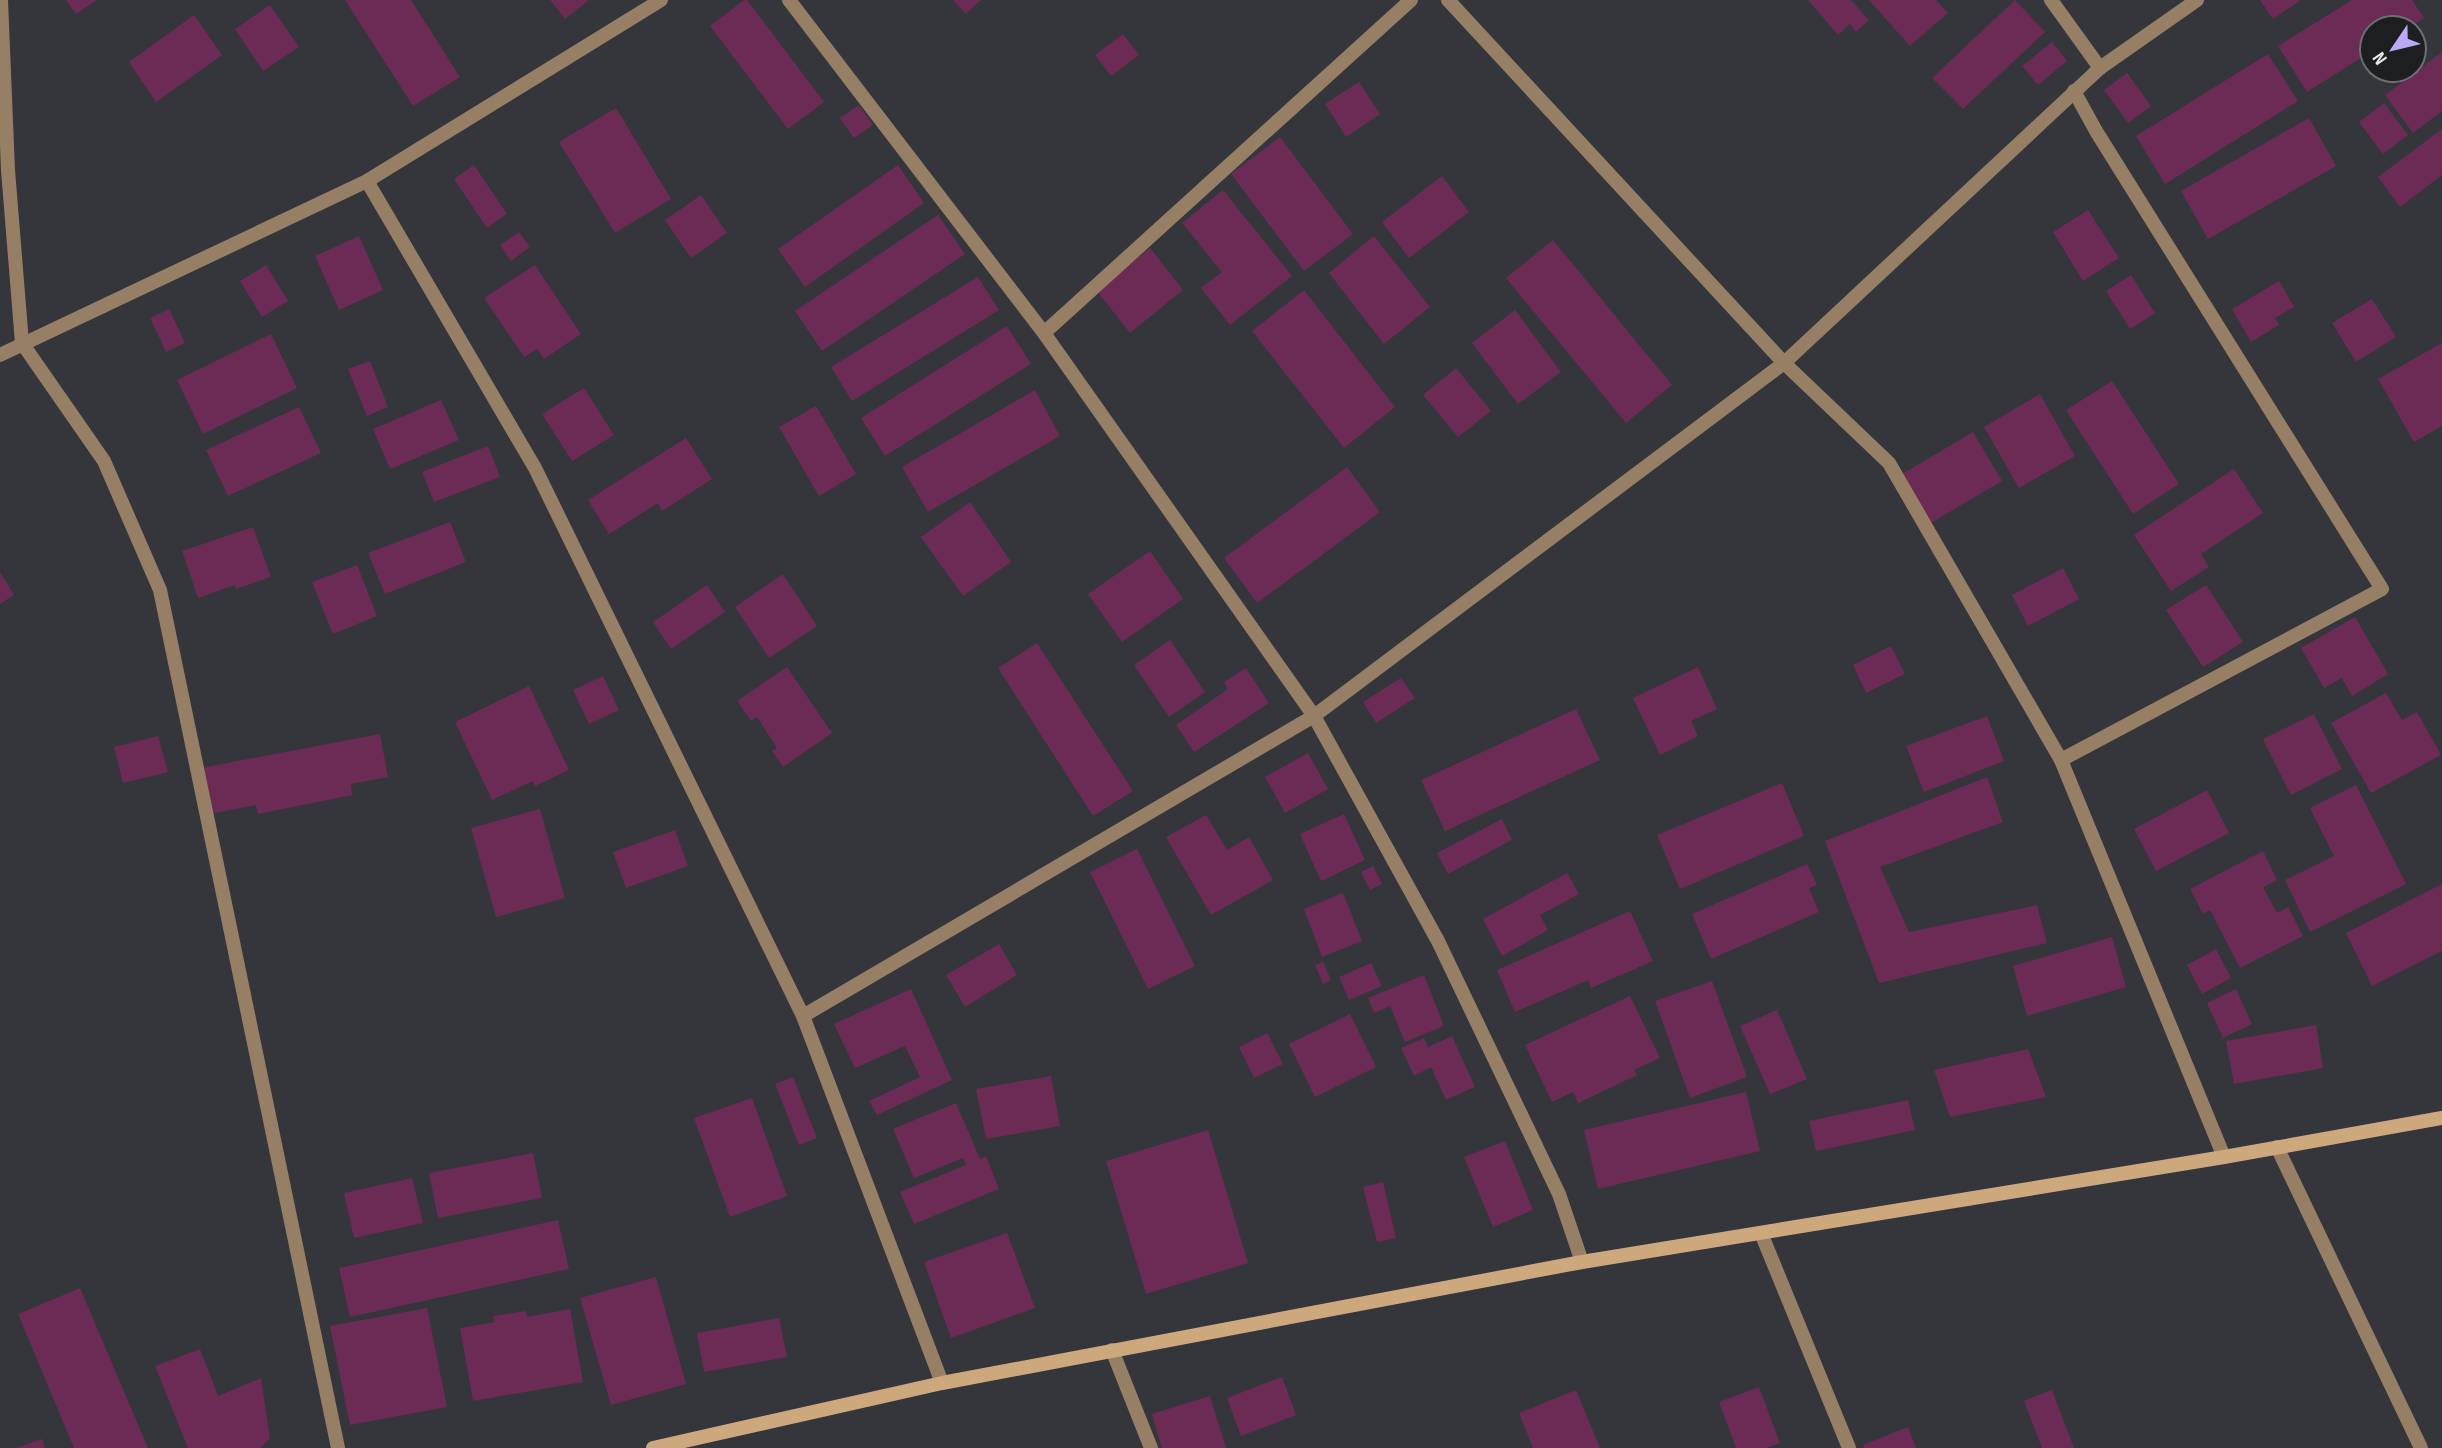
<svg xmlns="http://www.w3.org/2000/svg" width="2442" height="1448" viewBox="0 0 2442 1448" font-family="'Sofia Sans Condensed',sans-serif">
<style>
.building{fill:#6b2b55}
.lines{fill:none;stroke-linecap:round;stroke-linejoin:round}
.street{stroke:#977f65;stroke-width:14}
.secondary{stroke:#cda87d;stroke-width:14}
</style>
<rect width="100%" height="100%" fill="#34363c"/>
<!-- building -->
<g class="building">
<path d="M66,0H97L76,14Z"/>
<path d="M345,0H411L460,77L413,106Z"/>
<path d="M550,0H589L565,19Z"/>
<path d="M744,0H747L824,102L788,129L710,26Z"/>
<path d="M953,0H981L966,14Z"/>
<path d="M1808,0H1851L1869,20L1856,32L1850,24L1838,35Z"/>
<path d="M1869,0H1936L1948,13L1910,46Z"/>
<path d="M2015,0L2045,32L1963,109L1932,78Z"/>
<path d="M2260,0H2301L2273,19Z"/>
<path d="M2352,0H2412L2424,18L2409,28H2372V51L2307,92L2278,46Z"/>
<path d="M270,5L299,47L263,71L235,29Z"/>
<path d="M194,15L222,55L156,102L129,62Z"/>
<path d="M1123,34L1139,55L1111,76L1095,55Z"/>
<path d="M2052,42L2067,61L2038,85L2022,66Z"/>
<path d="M2442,52V111L2413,133L2385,95Z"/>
<path d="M2268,54L2298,101L2165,184L2136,136Z"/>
<path d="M2127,73L2151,106L2128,123L2104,90Z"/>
<path d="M1359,82L1380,114L1346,137L1325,104Z"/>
<path d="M2384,103L2408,135L2383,154L2359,122Z"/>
<path d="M859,105L873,125L854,138L840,118Z"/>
<path d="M616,108L671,199L615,233L559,142Z"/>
<path d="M2309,118L2336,166L2208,239L2181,191Z"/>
<path d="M2442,129V175L2400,207L2378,177Z"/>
<path d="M1280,137L1353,234L1304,271L1231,174Z"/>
<path d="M474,165L507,214L487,228L454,179Z"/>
<path d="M898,165L924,203L805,287L778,249Z"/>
<path d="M1442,176L1469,212L1409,258L1382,222Z"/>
<path d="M1223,190L1292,276L1230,325L1201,288L1222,272L1182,223Z"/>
<path d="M701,195L727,233L691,258L665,220Z"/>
<path d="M2088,210L2119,258L2083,281L2053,232Z"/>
<path d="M938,215L965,254L822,351L795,311Z"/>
<path d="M519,232L530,247L511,261L500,245Z"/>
<path d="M359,236L383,290L339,310L315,256Z"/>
<path d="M1374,236L1430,307L1384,344L1329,273Z"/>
<path d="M1553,240L1672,385L1626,423L1506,278Z"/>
<path d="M1150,248L1183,290L1130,333L1097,291Z"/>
<path d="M266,265L288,301L262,317L240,281Z"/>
<path d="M535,265L581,334L544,359L537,349L524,357L484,298Z"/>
<path d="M2131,275L2155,313L2130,329L2106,291Z"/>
<path d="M978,277L999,310L852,401L831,367Z"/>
<path d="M2279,281L2294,307L2275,318L2279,325L2251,342L2232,309Z"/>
<path d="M1304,290L1395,407L1344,448L1252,331Z"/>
<path d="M2372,299L2396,337L2356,362L2332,323Z"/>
<path d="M169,309L185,343L166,352L150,318Z"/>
<path d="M1515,310L1561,372L1518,404L1472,343Z"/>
<path d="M1007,326L1031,364L885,456L861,418Z"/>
<path d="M271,334L297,388L203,434L177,380Z"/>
<path d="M2442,343V426L2414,442L2378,379Z"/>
<path d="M370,361L388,407L367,416L348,369Z"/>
<path d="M1456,368L1491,411L1458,437L1423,395Z"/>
<path d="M2112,381L2179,484L2133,514L2066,410Z"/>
<path d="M584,388L614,435L572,461L542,414Z"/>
<path d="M1035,390L1060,436L928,512L902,467Z"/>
<path d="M2040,394L2075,456L2019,488L1984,427Z"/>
<path d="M441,400L459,440L390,469L373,429Z"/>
<path d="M816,406L856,474L819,496L779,427Z"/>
<path d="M299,407L321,453L228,496L206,450Z"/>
<path d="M1973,432L2002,481L1931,523L1902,474Z"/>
<path d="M686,438L712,479L662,511L658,503L609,534L588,500Z"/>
<path d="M488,446L500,477L434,502L422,472Z"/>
<path d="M1347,467L1380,512L1257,603L1224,558Z"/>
<path d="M2234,469L2263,513L2201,554L2209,567L2171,591L2134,535Z"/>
<path d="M970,502L1011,562L963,596L921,537Z"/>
<path d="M450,522L466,562L385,594L368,553Z"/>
<path d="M253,527L271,577L236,589L235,585L198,598L182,551Z"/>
<path d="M1150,551L1183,599L1122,642L1088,594Z"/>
<path d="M357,565L377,616L333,634L312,582Z"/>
<path d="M2063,568L2079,599L2028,626L2012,595Z"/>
<path d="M0,572L14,595L0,604Z"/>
<path d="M783,574L817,626L769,658L735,607Z"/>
<path d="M707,585L725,612L671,649L653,622Z"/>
<path d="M2206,585L2243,642L2203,667L2166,610Z"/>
<path d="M2355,617L2388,674L2352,696L2342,678L2324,688L2301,648Z"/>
<path d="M1170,640L1205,692L1169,717L1134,665Z"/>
<path d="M1037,643L1133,791L1093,816L998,668Z"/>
<path d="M1891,646L1905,674L1866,693L1853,665Z"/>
<path d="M787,667L832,733L783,767L772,751L777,748L757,717L751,721L737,701Z"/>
<path d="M1698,667L1717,709L1691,721L1698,736L1660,755L1633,698Z"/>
<path d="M1246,668L1269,703L1194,752L1176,725L1228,689L1224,682Z"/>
<path d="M603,676L619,710L589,724L573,690Z"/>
<path d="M1401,678L1415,698L1376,723L1363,702Z"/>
<path d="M529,686L569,770L535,786L533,781L492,800L455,722Z"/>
<path d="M2386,693L2402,720L2417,712L2441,755L2371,793L2331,723Z"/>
<path d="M1576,709L1600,760L1445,831L1421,780Z"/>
<path d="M2314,714L2342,769L2291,795L2263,739Z"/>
<path d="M1987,716L2004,761L1924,792L1906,746Z"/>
<path d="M380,734L388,777L351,784L352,795L258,814L256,805L210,814L201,768Z"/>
<path d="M158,736L168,772L123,783L114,747Z"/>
<path d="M1308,753L1328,789L1285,813L1265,777Z"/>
<path d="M1987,777L2003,822L1880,867L1909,932L2037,905L2047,943L1879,983L1825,841Z"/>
<path d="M1782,783L1804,836L1680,889L1657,835Z"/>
<path d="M2356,785L2406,884L2310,932L2285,880L2334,856L2310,808Z"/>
<path d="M2207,790L2229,833L2156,871L2134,829Z"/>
<path d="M540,809L565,898L496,917L471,828Z"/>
<path d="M1344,814L1365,860L1321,881L1300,834Z"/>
<path d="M1206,815L1227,850L1249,837L1273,880L1211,915L1166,837Z"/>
<path d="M1502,819L1512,840L1448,874L1437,853Z"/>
<path d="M675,830L688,866L626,888L613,852Z"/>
<path d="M1137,849L1195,966L1148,989L1090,872Z"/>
<path d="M2263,851L2277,880L2263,887L2277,913L2288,907L2303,936L2240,968L2210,910L2203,914L2190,889Z"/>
<path d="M1807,864L1817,885L1809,888L1819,912L1711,959L1692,914Z"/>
<path d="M1373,866L1382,884L1370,890L1361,872Z"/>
<path d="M1567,873L1579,894L1540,915L1548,930L1502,956L1483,919Z"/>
<path d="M2442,884V951L2372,986L2346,933Z"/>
<path d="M1343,893L1362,941L1322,957L1304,909Z"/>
<path d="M1630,911L1653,961L1591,988L1588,980L1515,1012L1497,970Z"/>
<path d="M2112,937L2126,987L2027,1016L2013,966Z"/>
<path d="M999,944L1017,975L965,1007L946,975Z"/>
<path d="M2216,949L2231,978L2202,994L2187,965Z"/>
<path d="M1323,962L1331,980L1323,984L1315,965Z"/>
<path d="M1371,963L1382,986L1349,1000L1339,977Z"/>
<path d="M1424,975L1444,1026L1405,1042L1390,1006L1374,1013L1368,998Z"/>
<path d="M1712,981L1747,1077L1690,1098L1655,1001Z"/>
<path d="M911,989L952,1080L877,1115L869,1101L920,1077L905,1046L855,1068L834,1024Z"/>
<path d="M2236,989L2252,1024L2223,1038L2207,1003Z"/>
<path d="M1630,996L1660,1058L1634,1070L1637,1075L1578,1103L1573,1092L1552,1102L1525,1045Z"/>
<path d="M1777,1010L1807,1079L1770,1094L1740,1026Z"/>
<path d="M1350,1014L1376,1067L1315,1097L1289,1044Z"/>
<path d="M2316,1025L2323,1068L2234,1084L2226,1041Z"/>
<path d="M1267,1033L1283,1064L1254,1078L1239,1047Z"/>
<path d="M1452,1036L1475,1087L1446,1100L1431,1067L1414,1076L1401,1048L1424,1038L1428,1047Z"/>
<path d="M2028,1049L2046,1097L1950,1117L1934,1070Z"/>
<path d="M1051,1076L1060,1126L986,1139L976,1089Z"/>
<path d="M793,1077L817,1138L799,1145L775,1084Z"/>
<path d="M1746,1092L1760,1151L1598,1189L1584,1130Z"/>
<path d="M752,1098L787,1196L730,1217L694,1118Z"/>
<path d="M1908,1100L1915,1130L1816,1151L1809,1121Z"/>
<path d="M956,1103L980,1159L986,1156L999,1189L914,1224L900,1192L966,1165L963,1158L914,1178L893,1129Z"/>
<path d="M1208,1130L1248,1263L1146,1294L1106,1161Z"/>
<path d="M1505,1141L1533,1210L1493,1227L1464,1157Z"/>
<path d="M533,1153L542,1198L438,1218L429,1173Z"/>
<path d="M412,1178L423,1223L354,1238L344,1193Z"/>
<path d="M1383,1182L1396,1238L1377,1242L1363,1187Z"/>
<path d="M558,1220L569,1269L350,1317L339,1268Z"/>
<path d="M1007,1233L1035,1308L951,1338L924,1262Z"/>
<path d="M656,1277L686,1384L611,1405L580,1298Z"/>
<path d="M80,1288L148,1448H74L18,1314Z"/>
<path d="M427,1308L447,1407L350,1425L330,1326Z"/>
<path d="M570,1309L583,1382L473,1401L460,1328L495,1322L493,1316L526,1311L527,1317Z"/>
<path d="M779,1318L787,1357L704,1372L697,1333Z"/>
<path d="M200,1349L218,1396L261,1378L270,1439L260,1448H188L155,1366Z"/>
<path d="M1282,1377L1296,1415L1241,1436L1227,1398Z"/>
<path d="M1759,1387L1780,1443L1766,1448H1736L1719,1402Z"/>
<path d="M1576,1390L1600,1448H1533L1519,1413Z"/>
<path d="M2052,1390L2074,1448H2042L2024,1401Z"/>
<path d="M1210,1396L1226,1448H1162L1152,1414Z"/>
<path d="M1908,1427L1916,1448H1864L1863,1445Z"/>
<path d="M42,1439L45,1448H16Z"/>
</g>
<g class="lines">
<!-- street -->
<g class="street">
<path d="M1,0L8,170L22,343L104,461L160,590L338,1448"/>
<path d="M789,0L1044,333L1314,716L1438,941L1559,1194L1582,1262"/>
<path d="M1448,0L1784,363L1889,463L2061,760L2224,1157"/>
<path d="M2051,0L2100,68"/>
<path d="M367,181L535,468L803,1016L942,1383"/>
<path d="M1044,333L1411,0"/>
<path d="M0,355L367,181L661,0"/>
<path d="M2061,760L2382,589L2096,131L2074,91"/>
<path d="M803,1016L1314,716L1784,363L2100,68L2197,0"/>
<path d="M2277,1147L2421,1448"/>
<path d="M1761,1233L1849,1448"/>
<path d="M1112,1350L1151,1448"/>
</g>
<!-- secondary -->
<path class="secondary" d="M653,1448L942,1383L1582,1262L2224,1157L2442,1118"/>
</g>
<!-- north arrow -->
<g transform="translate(2393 49) rotate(235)"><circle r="33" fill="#1d1e20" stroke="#6e6f72" stroke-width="2"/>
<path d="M0-5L12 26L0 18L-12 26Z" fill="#baaaf6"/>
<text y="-10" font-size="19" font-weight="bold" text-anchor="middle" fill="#e8e9ed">N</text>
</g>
</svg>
